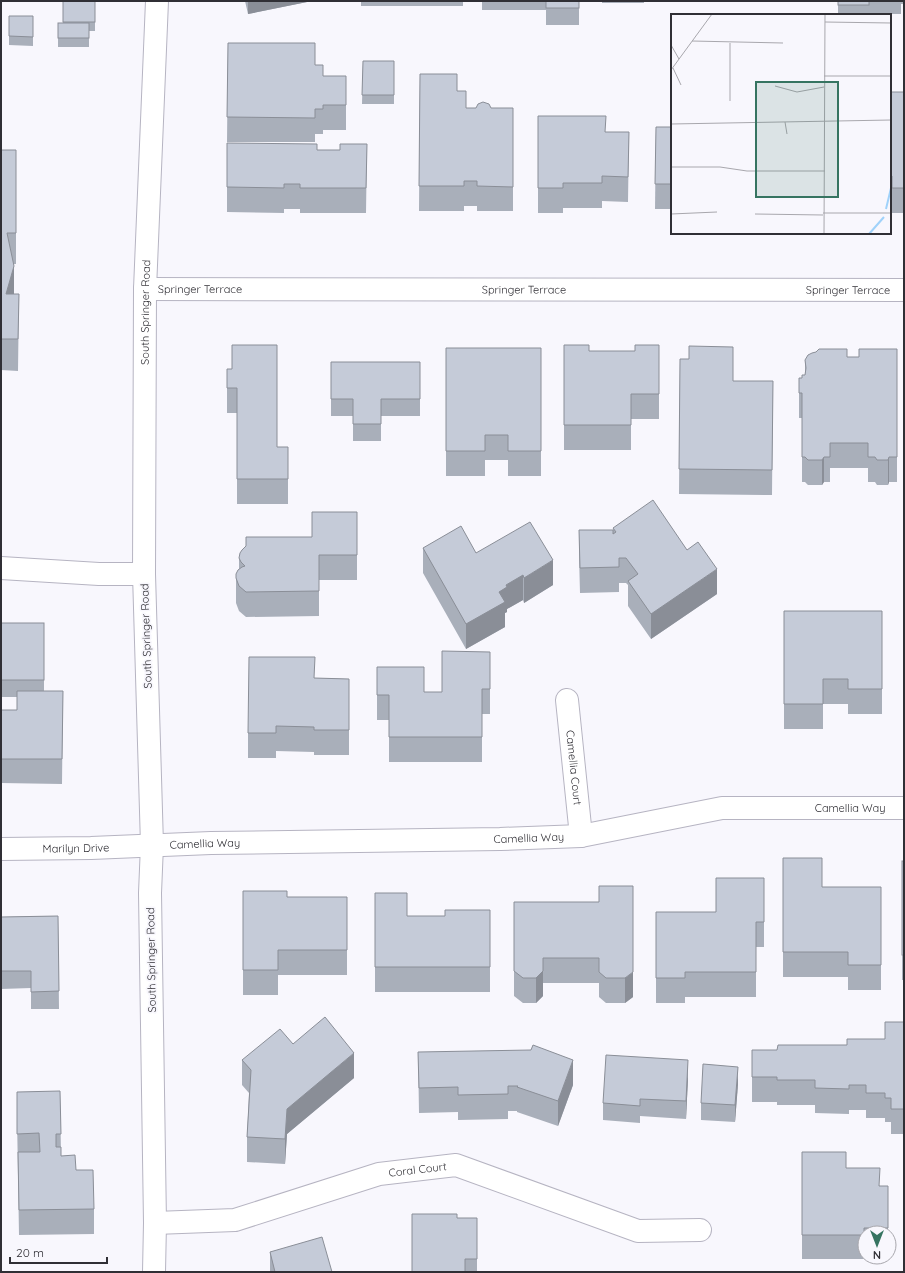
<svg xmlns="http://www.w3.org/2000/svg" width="905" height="1273" viewBox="0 0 905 1273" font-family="Quicksand,sans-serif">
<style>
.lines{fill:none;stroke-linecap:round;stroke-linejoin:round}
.minor-casing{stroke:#b6b4c2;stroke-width:24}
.minor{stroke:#fff;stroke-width:22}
.wall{fill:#a9afba}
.shaded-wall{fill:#8a8e97}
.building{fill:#c5cbd8;stroke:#8a8e97}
.labels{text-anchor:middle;stroke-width:3.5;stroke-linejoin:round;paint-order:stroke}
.street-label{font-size:11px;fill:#302f35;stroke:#f8f7fd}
.inset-river{fill:none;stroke:#a0d2fa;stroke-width:2}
.inset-road{fill:none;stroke:#a8a7ad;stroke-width:1}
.view{fill:#367461;fill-opacity:0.15;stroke:#367461;stroke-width:2}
.inset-edge{fill:none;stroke:#302f35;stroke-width:2}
</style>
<rect width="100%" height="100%" fill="#f8f7fd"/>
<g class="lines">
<!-- minor casing -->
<g class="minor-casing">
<g id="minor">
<path id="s1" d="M145,289L904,290"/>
<path d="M1,568L99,574H144"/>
<path id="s2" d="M567,700L581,836"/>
<path id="s3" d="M1,849L91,848L211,843L500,839L581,836L722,808H904"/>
<path id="s4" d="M155,1223L235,1220L379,1174L456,1165L638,1231L700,1230"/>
<path id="s5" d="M154,1272L155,1223L150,893L152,845L144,574L145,289L157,1"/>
</g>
</g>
<!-- minor -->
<use href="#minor" class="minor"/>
</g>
<!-- wall -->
<g class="wall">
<path d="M63,1H95V31H89V47H58V23H63Z"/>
<path d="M245,1H312L248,14Z"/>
<rect x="361" y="1" width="102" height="5"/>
<path d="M482,1H579V25H546V10H482Z"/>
<rect x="602" y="1" width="42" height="2"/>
<path d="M838,1H904V4H901V14H870V15H838Z"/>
<path d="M9,16H33V46L9,45Z"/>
<path d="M228,43L315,65L323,76H346V130H323V134H315V142H227Z"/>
<path d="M363,61H394V104H362Z"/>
<path d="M420,74L457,91L466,108H513V211H477V206H464V211H419Z"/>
<path d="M890,92H904V213H892V201H890Z"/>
<path d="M538,116L606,132H629L628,202L602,201V208H563V213H538Z"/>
<path d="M656,127H672V209H655Z"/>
<path d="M227,143L317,150H340L367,144L366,213H300V209H284V213L227,212Z"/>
<path d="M1,150H16V264H14V294H19L18,371L1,370Z"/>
<path d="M564,345L589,351H635L659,345V419H631V450H564Z"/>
<path d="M446,348H541V476H508V460H485V476H446Z"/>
<path d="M897,349V482H889L888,485H877L875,482H868V468H830V482H824L822,485H808L805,482H802V418H799V378H802L805,375V360L847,357H859Z"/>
<path d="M680,359H689L733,381H773L772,495L679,494Z"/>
<path d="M331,362H420V416H381V441H353V416H331Z"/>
<path d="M227,369L277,447H288V504H237V413H227Z"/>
<path d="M357,512V580H319V616L246,617L239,611L236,603V578L239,569V558L312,537Z"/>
<path d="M613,528L717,594L651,639L628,606V585L626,583H619V592L580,593L579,555V530L613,534Z"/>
<path d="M423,548L476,553L553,585L524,603L523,600L507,609V612L505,613V627L466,649L423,573Z"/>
<path d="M784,611H882V714H848V704H823V729H784Z"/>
<path d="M1,623H44V691H63L62,784L1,783V710H17V697H1Z"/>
<path d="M490,652V714H482V762H389V720H377V667L424,692H442Z"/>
<path d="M315,678L349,679V755H314V752L276,751V758H248V733Z"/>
<path d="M783,858L822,887H881V990H848V977H783Z"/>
<rect x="902" y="861" width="2" height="119"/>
<path d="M764,878V947H756V997H685V1003H656V912H716Z"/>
<path d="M243,891L287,897H347V975H278V995H243Z"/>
<path d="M375,893L407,916H445L490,910V992H375Z"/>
<path d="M514,902H599L633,997L625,1003H606L599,997V983H543V996L536,1003H523L514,996Z"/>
<path d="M58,916L59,1009H31V988L1,989V917Z"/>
<path d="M904,1022V1134H891V1122H885V1118H866V1110H849V1114L815,1113V1105H777V1102H752V1050H777L847,1045L885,1039Z"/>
<path d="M293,1044L354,1078L287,1134L285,1164L247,1162V1137L249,1093L242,1085V1060Z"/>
<path d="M418,1052L573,1085L558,1126L517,1112V1111H508V1119L458,1120V1112L419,1113Z"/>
<path d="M688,1078L686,1119L640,1116V1123L603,1120V1103Z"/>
<path d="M738,1084L735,1122L701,1120V1103Z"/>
<path d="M60,1091L61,1156L76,1170L94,1209V1234L19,1235L17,1117Z"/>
<path d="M802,1152L846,1168L880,1186H888V1233H865V1252H864V1259H802Z"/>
<path d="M457,1218H477V1272H412Z"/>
<path d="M270,1252L332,1272H270Z"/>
</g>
<!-- shaded-wall -->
<g class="shaded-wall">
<path d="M248,1H312L248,14Z"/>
<path d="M14,266V297L6,294Z"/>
<path d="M824,457V482L822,485V460Z"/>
<path d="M889,457V482L888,485V460Z"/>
<path d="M553,560V585L524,603V578Z"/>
<path d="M717,569V594L651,639V614Z"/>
<path d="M523,575V600L507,609V612L505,613V627L466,649V624L506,585Z"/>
<path d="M543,971V996L536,1003V978Z"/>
<path d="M633,972V997L625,1003V978Z"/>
<path d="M354,1053V1078L287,1134L285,1164V1139L287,1109Z"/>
<path d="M573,1060V1085L558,1126V1101Z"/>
<path d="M688,1060V1078L686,1119V1101Z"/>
<path d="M738,1067V1084L735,1122V1105Z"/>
</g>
<!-- building -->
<g class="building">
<rect x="63" y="1" width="32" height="21"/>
<rect x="546" y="1" width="33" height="7"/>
<rect x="838" y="1" width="31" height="4"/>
<path d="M9,16H33V37L9,36Z"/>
<rect x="58" y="23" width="31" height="15"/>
<path d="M228,43H315V65H323V76H346V105H323V109H315V118L227,117Z"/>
<path d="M363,61H394V95H362Z"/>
<path d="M420,74H457V91H466V108H476L478,104L483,102L489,104L491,108H513V187L477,186V181H464V186H419Z"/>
<path d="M890,92H904V188H892V176H890Z"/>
<path d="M538,116H606L605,132H629L628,177L602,176V183H563V188H538Z"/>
<path d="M656,127H672V184H655Z"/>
<path d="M227,143L317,144V150H340V144H367L366,188H300V184H284V188L227,187Z"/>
<path d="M1,150H16V233H7L14,266L6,294H19L18,339H1Z"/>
<path d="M232,345H277V447H288V479H237V388H227V369H232Z"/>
<path d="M564,345H589V351H635V345H659V394H631V425H564Z"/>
<path d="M689,346L733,347V381H773L772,470L679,469L680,359H689Z"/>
<path d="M446,348H541V451H508V435H485V451H446Z"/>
<path d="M819,349H847V357H859V349H897V457H889L888,460H877L875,457H868V443H830V457H824L822,460H808L805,457H802V393H799V378H802V375H805L806,368L805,360L808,355L812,353L816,352Z"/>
<path d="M331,362H420V399H381V424H353V399H331Z"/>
<path d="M653,500L687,550L698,542L717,569L651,614L628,581L638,574L626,558H619V567L580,568L579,530H613V534L616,532L613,528Z"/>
<path d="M312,512H357V555H319V591L246,592L239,586L236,578V574L238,570L242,567L245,566L241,562L239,558L240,553L242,550L246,546V537H312Z"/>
<path d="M530,522L553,560L524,578L523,575L506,585L507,587L499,592L505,602L466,624L423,548L461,526L476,553Z"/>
<path d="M784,611H882V689H848V679H823V704H784Z"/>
<rect x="1" y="623" width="43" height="57"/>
<path d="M442,651L490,652V689H482V737H389V695H377V667H424V692H442Z"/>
<path d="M249,657H315L314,678L349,679V730H314V727L276,726V733H248Z"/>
<path d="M17,691H63L62,759H1V710H17Z"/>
<path d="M783,858H822V887H881V965H848V952H783Z"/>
<rect x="902" y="861" width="2" height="94"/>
<path d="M716,878H764V922H756V972H685V978H656V912H716Z"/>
<path d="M599,886H633V972L625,978H606L599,972V958H543V971L536,978H523L514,971V902H599Z"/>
<path d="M243,891H287V897H347V950H278V970H243Z"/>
<path d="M375,893H407V916H445V910H490V967H375Z"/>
<path d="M58,916L59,991L31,992V971H1V917Z"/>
<path d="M325,1017L354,1053L287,1109L285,1139L247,1137L251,1070L242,1060L280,1029L293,1044Z"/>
<path d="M885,1022H904V1109H891V1098H885V1093H866V1085H849V1089L815,1088V1080H777V1077H752V1050H777L778,1045H847V1039H885Z"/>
<path d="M533,1045L573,1060L558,1101L517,1087L518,1086H508V1094L458,1095V1087L419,1088L418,1052L531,1050Z"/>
<path d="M606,1055L688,1060L686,1101L640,1099V1106L603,1103Z"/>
<path d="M703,1064L738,1067L735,1105L701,1103Z"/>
<path d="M60,1091L61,1134H56V1147H61V1156L75,1155L76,1170H93L94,1209L19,1210L18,1152H40L39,1133L17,1134V1092Z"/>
<path d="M802,1152H846V1168H880L879,1186H888V1228H864V1235H802Z"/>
<path d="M412,1214H457V1218H477V1259H465V1272H412Z"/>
<path d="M322,1237L332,1272H275L270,1252Z"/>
</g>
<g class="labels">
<!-- street labels -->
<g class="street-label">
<text dy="4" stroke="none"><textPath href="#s1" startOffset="55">Springer Terrace</textPath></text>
<text dy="4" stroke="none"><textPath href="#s1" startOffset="379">Springer Terrace</textPath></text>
<text dy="4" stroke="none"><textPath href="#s1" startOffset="703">Springer Terrace</textPath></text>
<text dy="4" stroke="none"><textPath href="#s5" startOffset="960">South Springer Road</textPath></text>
<text transform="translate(146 636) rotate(-92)" y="4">South Springer Road</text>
<text dy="4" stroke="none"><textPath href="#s2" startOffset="68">Camellia Court</textPath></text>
<text dy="4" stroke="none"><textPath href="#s3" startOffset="852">Camellia Way</textPath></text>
<text dy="4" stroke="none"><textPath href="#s3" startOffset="528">Camellia Way</textPath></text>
<text dy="4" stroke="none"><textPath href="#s3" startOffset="204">Camellia Way</textPath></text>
<text dy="4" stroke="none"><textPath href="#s3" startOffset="75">Marilyn Drive</textPath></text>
<text transform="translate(151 960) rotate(-91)" y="4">South Springer Road</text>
<text dy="4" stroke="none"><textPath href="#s4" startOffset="270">Coral Court</textPath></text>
</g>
</g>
<!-- overview -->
<g transform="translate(671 14)">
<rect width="220" height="220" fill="#f8f7fd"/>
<path class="inset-river" d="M215,195L220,174M198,220L213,203"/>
<path class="inset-road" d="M154,8L220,9M21,27L112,29M59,29V87M0,31L8,45M2,54L10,71M0,56L41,0M153,62H220M104,72L126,78L153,73M114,108L116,120M0,110L220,106M0,153H49L76,157H154M152,199H220M0,200L46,198M84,200L152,201M153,220L154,0"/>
<path class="view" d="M85,68H167V183H85Z"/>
<rect width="220" height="220" class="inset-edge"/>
</g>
<!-- border -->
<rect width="905" height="1273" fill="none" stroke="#302f35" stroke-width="4"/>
<!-- north arrow -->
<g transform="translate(877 1245) rotate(180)"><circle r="19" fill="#f8f7fd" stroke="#a8a7ad"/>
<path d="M0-3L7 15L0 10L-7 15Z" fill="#367461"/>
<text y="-6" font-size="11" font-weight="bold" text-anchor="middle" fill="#302f35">N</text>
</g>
<!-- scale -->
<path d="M10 1257v6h97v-6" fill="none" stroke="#302f35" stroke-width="2"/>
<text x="16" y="1257" font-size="12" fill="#302f35" stroke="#f8f7fd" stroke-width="3" paint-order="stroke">20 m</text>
</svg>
